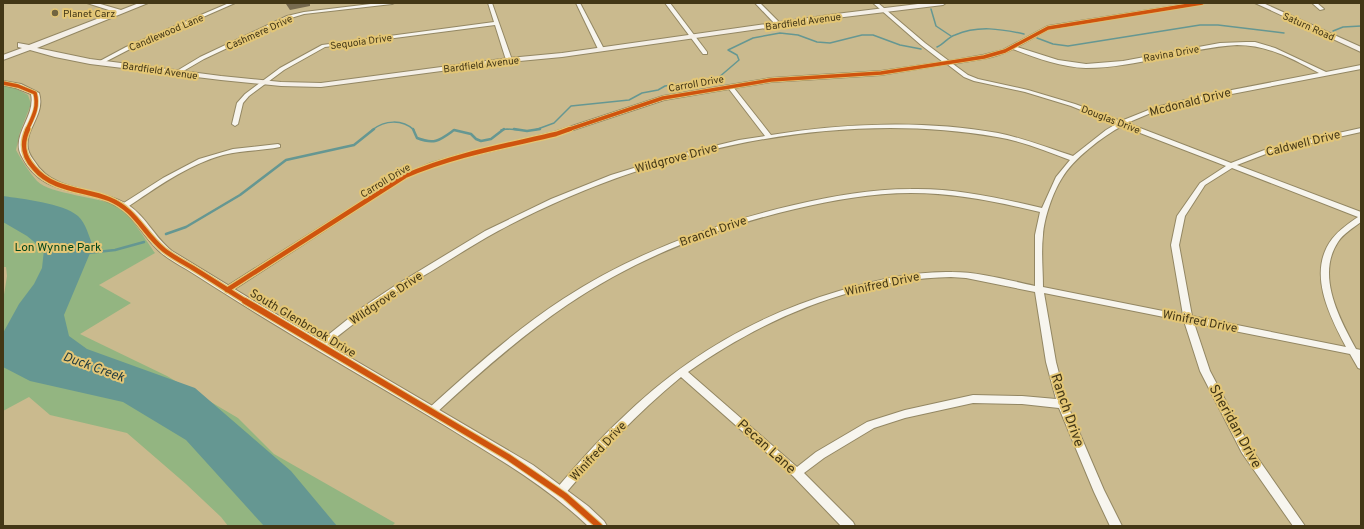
<svg xmlns="http://www.w3.org/2000/svg" width="1364" height="529" viewBox="0 0 1364 529" font-family="Overpass,sans-serif">
<style>
.green{fill:#93b581}
.water{fill:#659792}
.lines{fill:none;stroke-linecap:round;stroke-linejoin:round}
.stream-far1{stroke:#659792;stroke-width:1.5}
.stream{stroke:#659792;stroke-width:2.5}
.building{fill:#786b50}
.street-casing{stroke:#938763;stroke-width:2}
.secondary-casing{stroke:#938763;stroke-width:2}
.street{fill:#f7f5ee;fill-rule:evenodd}
.secondary{fill:#f4efe7;fill-rule:evenodd}
.cycleway-far2-casing{stroke:#e3c676;stroke-width:5}
.cycleway-far1-casing{stroke:#e3c676;stroke-width:7}
.cycleway-casing{stroke:#e3c676;stroke-width:8}
.cycleway-far2{stroke:#cf540e;stroke-width:3.5}
.cycleway-far1{stroke:#cf540e;stroke-width:4.5}
.cycleway{stroke:#cf540e;stroke-width:6}
.poi-dot{fill:#726540;stroke:#e3c676;stroke-width:1.5}
.labels{text-anchor:middle;stroke-width:4;stroke-linejoin:round;paint-order:stroke}
.far-poi-label{font-size:10px;fill:#433716;stroke:#e3c676;text-anchor:start}
.far-street-label{font-size:10px;fill:#433716;stroke:#e3c676}
.street-label{font-size:12px;fill:#433716;stroke:#e3c676}
.park-label{font-size:12px;fill:#00451a;stroke:#e3c676}
.water-label{font-size:13px;font-style:italic;fill:#223c40;stroke:#e3c676}
.near-street-label{font-size:14px;fill:#433716;stroke:#e3c676}
</style>
<rect width="100%" height="100%" fill="#caba8e"/>
<!-- green -->
<path class="green" d="M3,86H11L28,95L31,104L20,132L16,150C22,161 29,172 37,181C51,195 99,196 119,207C128,212 148,243 155,253L99,285L131,303L80,334L167,376L238,418L274,454L395,523L392,526H228L221,517L186,484L127,433L50,415L29,397L3,411V301L7,276L6,267H3Z"/>
<!-- water -->
<path class="water" d="M3,196C22,199 63,203 78,216C86,223 89,237 93,246L64,315L69,336L87,349L195,388L291,471L337,526H264L186,440L123,402L30,381L3,367V333L19,304L34,284L42,268L44,250L27,236L3,222Z"/>
<g class="lines">
<!-- stream-far1 -->
<g class="stream-far1">
<path d="M931,9L936,26L951,36"/>
<path d="M1333,31L1343,27L1361,26"/>
<path d="M1037,38L1053,44L1068,46L1200,25H1218L1284,33"/>
<path d="M937,47C944,44 948,37 955,35C978,25 1001,29 1024,34"/>
<path d="M372,130C385,120 402,119 414,130"/>
<path d="M454,130H455"/>
<path d="M501,130L507,129L520,130"/>
<path d="M535,130L554,123L571,106L629,100L642,93L658,90L665,86L718,78L739,60L737,55L728,50L753,38L780,33L798,35L817,42L830,43L862,35H873L900,45L921,49"/>
</g>
<!-- stream -->
<g class="stream">
<path d="M413,129L417,138C435,145 440,140 454,130L471,134L476,139L481,141L491,139L504,129"/>
<path d="M514,129L527,131L540,129"/>
<path d="M166,234L186,227L240,195L286,160L354,145L374,129"/>
<path d="M88,253L115,250L144,242"/>
</g>
</g>
<!-- building -->
<path class="building" d="M292,3H310V6L290,10L286,4Z"/>
<g class="lines">
<!-- street casing -->
<g class="street-casing">
<g id="street">
<path d="M229,3H235L130,49L103,63L98,62L126,47Z"/>
<path d="M379,3H394L392,4L304,14L291,18L204,59L180,73L175,72L200,57L287,16L304,12Z"/>
<path d="M488,3H492L512,60L511,61L506,60L495,25L325,47L284,70L249,96L243,103L238,124L235,126L232,124L237,103L245,94L280,68L322,45L494,22Z"/>
<path d="M576,3H580L604,49L603,50L598,49Z"/>
<path d="M665,3H670L707,52V54H703Z"/>
<path d="M755,3H760L780,23V25H776Z"/>
<path d="M873,3H878L925,43L949,61L983,55L1003,50L1048,26L1193,3H1204L1202,4L1049,29L1017,47L1058,60L1086,64L1123,61L1220,43L1246,42H1255L1275,48L1326,72L1361,65V69L1211,98L1158,110L1127,123L1231,163L1267,149L1361,128V132L1271,152L1237,165L1361,212V222C1353,228 1343,234 1338,242C1316,275 1339,318 1356,349L1361,350V369L1358,368L1350,354L1194,323L1210,371L1250,447L1305,526H1293L1242,453L1200,371L1184,321L1044,293L1056,362L1067,404L1104,490L1122,526H1110L1094,492L1059,408L1022,404L973,403L905,418L874,428L824,458L804,473L853,522L855,526H841L793,476L681,377C636,414 601,452 564,495L560,497L556,495L555,492L556,489C577,465 597,441 620,420C683,358 754,316 839,291C875,280 913,271 952,272C979,272 1008,280 1035,286V235L1040,212C998,202 955,193 911,193C872,193 833,200 795,209C714,228 636,258 567,305C520,337 477,375 435,414L432,415L429,414L427,411L429,408C471,370 514,331 563,299C634,253 712,224 794,205C832,196 871,189 911,189C955,188 999,198 1042,208L1056,177L1070,160C1046,151 1022,141 997,137C831,108 645,152 498,231C479,241 461,253 443,264C426,275 408,284 391,296C368,312 346,330 324,347H318L317,345L318,343L363,307L396,285L485,231L551,199L611,175L673,156L739,140L765,136L729,89L664,100L558,135L466,157L435,165L407,177L230,292L227,293L223,290L224,288L403,175L431,163L462,154L554,132L663,96L771,78L881,71L943,62L921,45ZM1237,45C1268,45 1293,59 1319,73L1211,94L1156,107L1121,121L1075,104L1028,90L978,79L968,75L953,64C973,60 995,59 1013,49C1036,58 1061,67 1086,68C1137,68 1187,48 1237,45ZM947,64L964,77L974,81L1025,92L1071,106L1116,124L1106,130L1073,156C1048,148 1023,138 998,133C925,120 843,123 771,135L734,88L771,82L881,75ZM1122,126L1226,166L1200,183L1177,216L1171,245L1183,315L1043,287C1043,270 1041,252 1043,235C1044,218 1053,192 1062,178C1073,159 1103,136 1122,126ZM1232,168L1358,217C1349,223 1339,230 1332,239C1307,272 1329,315 1346,347L1192,316L1179,245L1185,216L1205,185ZM951,277L966,278L1035,292L1046,362L1056,399L1022,396L973,395L905,410L867,422L816,452L797,467L688,372C764,318 856,279 951,277Z"/>
<path d="M1312,3H1317L1324,9L1320,10Z"/>
<path d="M278,144L280,145V147C261,151 242,150 223,155C187,165 156,188 126,208H123L119,206L163,178L199,159L233,149Z"/>
</g>
</g>
<!-- secondary casing -->
<g class="secondary-casing">
<g id="secondary">
<path d="M87,3H97L121,10L139,3H148L37,48L90,59L221,76L281,82L321,83L509,58L562,53L844,13L926,3H946L943,5L844,17L562,57L509,62L321,87L281,86L221,80L90,64L55,57L30,50L3,60V55L22,48L18,47V43L29,45L115,12Z"/>
<path d="M1255,3H1263L1361,47V52Z"/>
<path d="M3,81L21,84L39,93C46,115 24,129 28,149C29,154 32,158 35,162C54,193 97,187 125,203C145,214 154,237 172,251L259,304L533,465L588,506L604,521L607,526H588C545,485 494,456 444,425C371,381 296,339 224,293C211,285 199,277 186,269C176,263 166,258 158,250C144,237 136,219 120,208C85,185 44,201 21,155C11,135 36,116 31,94L16,88L3,85Z"/>
</g>
</g>
<!-- street -->
<use href="#street" class="street"/>
<!-- secondary -->
<use href="#secondary" class="secondary"/>
<!-- cycleway-far2 casing -->
<g class="cycleway-far2-casing">
<g id="cycleway-far2">
<path d="M3,83L18,86L35,93C39,107 33,117 27,130"/>
<path d="M567,130L663,98L771,80L881,73L984,57L1005,51L1048,28L1202,3"/>
</g>
</g>
<!-- cycleway-far1 casing -->
<g class="cycleway-far1-casing">
<g id="cycleway-far1">
<path d="M28,129C21,144 23,156 34,168C53,191 84,189 109,199C136,210 143,233 164,250C173,257 183,262 193,268C211,279 229,291 247,302"/>
<path d="M227,290L405,176C453,155 505,146 556,134L570,129"/>
</g>
</g>
<!-- cycleway casing -->
<g class="cycleway-casing">
<path id="cycleway" d="M245,301L508,457L565,496L599,526"/>
</g>
<!-- cycleway-far2 -->
<use href="#cycleway-far2" class="cycleway-far2"/>
<!-- cycleway-far1 -->
<use href="#cycleway-far1" class="cycleway-far1"/>
<!-- cycleway -->
<use href="#cycleway" class="cycleway"/>
</g>
<!-- markers -->
<circle class="poi-dot" cx="55" cy="13" r="4"/>
<g class="labels">
<!-- far-poi labels -->
<g class="far-poi-label">
<text x="63" y="17">Planet Carz</text>
</g>
<!-- far-street labels -->
<g class="far-street-label">
<text transform="translate(803 21) rotate(-8)" y="4">Bardfield Avenue</text>
<text transform="translate(1309 26) rotate(24)" y="4">Saturn Road</text>
<text transform="translate(166 32) rotate(-23)" y="4">Candlewood Lane</text>
<text transform="translate(259 32) rotate(-24)" y="4">Cashmere Drive</text>
<text transform="translate(361 41) rotate(-8)" y="4">Sequoia Drive</text>
<text transform="translate(1171 53) rotate(-10)" y="4">Ravina Drive</text>
<text transform="translate(481 64) rotate(-7)" y="4">Bardfield Avenue</text>
<text transform="translate(160 70) rotate(8)" y="4">Bardfield Avenue</text>
<text transform="translate(696 83) rotate(-10)" y="4">Carroll Drive</text>
<text transform="translate(1111 119) rotate(21)" y="4">Douglas Drive</text>
<text transform="translate(385 180) rotate(-31)" y="4">Carroll Drive</text>
</g>
<!-- street labels -->
<g class="street-label">
<text transform="translate(1190 102) rotate(-14)" y="4">Mcdonald Drive</text>
<text transform="translate(1303 143) rotate(-14)" y="4">Caldwell Drive</text>
<text transform="translate(676 158) rotate(-15)" y="4">Wildgrove Drive</text>
<text transform="translate(713 231) rotate(-19)" y="4">Branch Drive</text>
<text transform="translate(882 284) rotate(-12)" y="4">Winifred Drive</text>
<text transform="translate(386 298) rotate(-34)" y="4">Wildgrove Drive</text>
<text transform="translate(1200 321) rotate(11)" y="4">Winifred Drive</text>
<text transform="translate(303 323) rotate(31)" y="4">South Glenbrook Drive</text>
<text transform="translate(598 451) rotate(-47)" y="4">Winifred Drive</text>
</g>
<!-- park labels -->
<g class="park-label">
<text x="58" y="251">Lon Wynne Park</text>
</g>
<!-- water labels -->
<g class="water-label">
<text transform="translate(94 366) rotate(20)" y="5">Duck Creek</text>
</g>
<!-- near-street labels -->
<g class="near-street-label">
<text transform="translate(1068 410) rotate(71)" y="5">Ranch Drive</text>
<text transform="translate(1236 426) rotate(61)" y="5">Sheridan Drive</text>
<text transform="translate(767 446) rotate(42)" y="5">Pecan Lane</text>
</g>
</g>
<!-- border -->
<rect width="1364" height="529" fill="none" stroke="#433716" stroke-width="8"/>
</svg>
